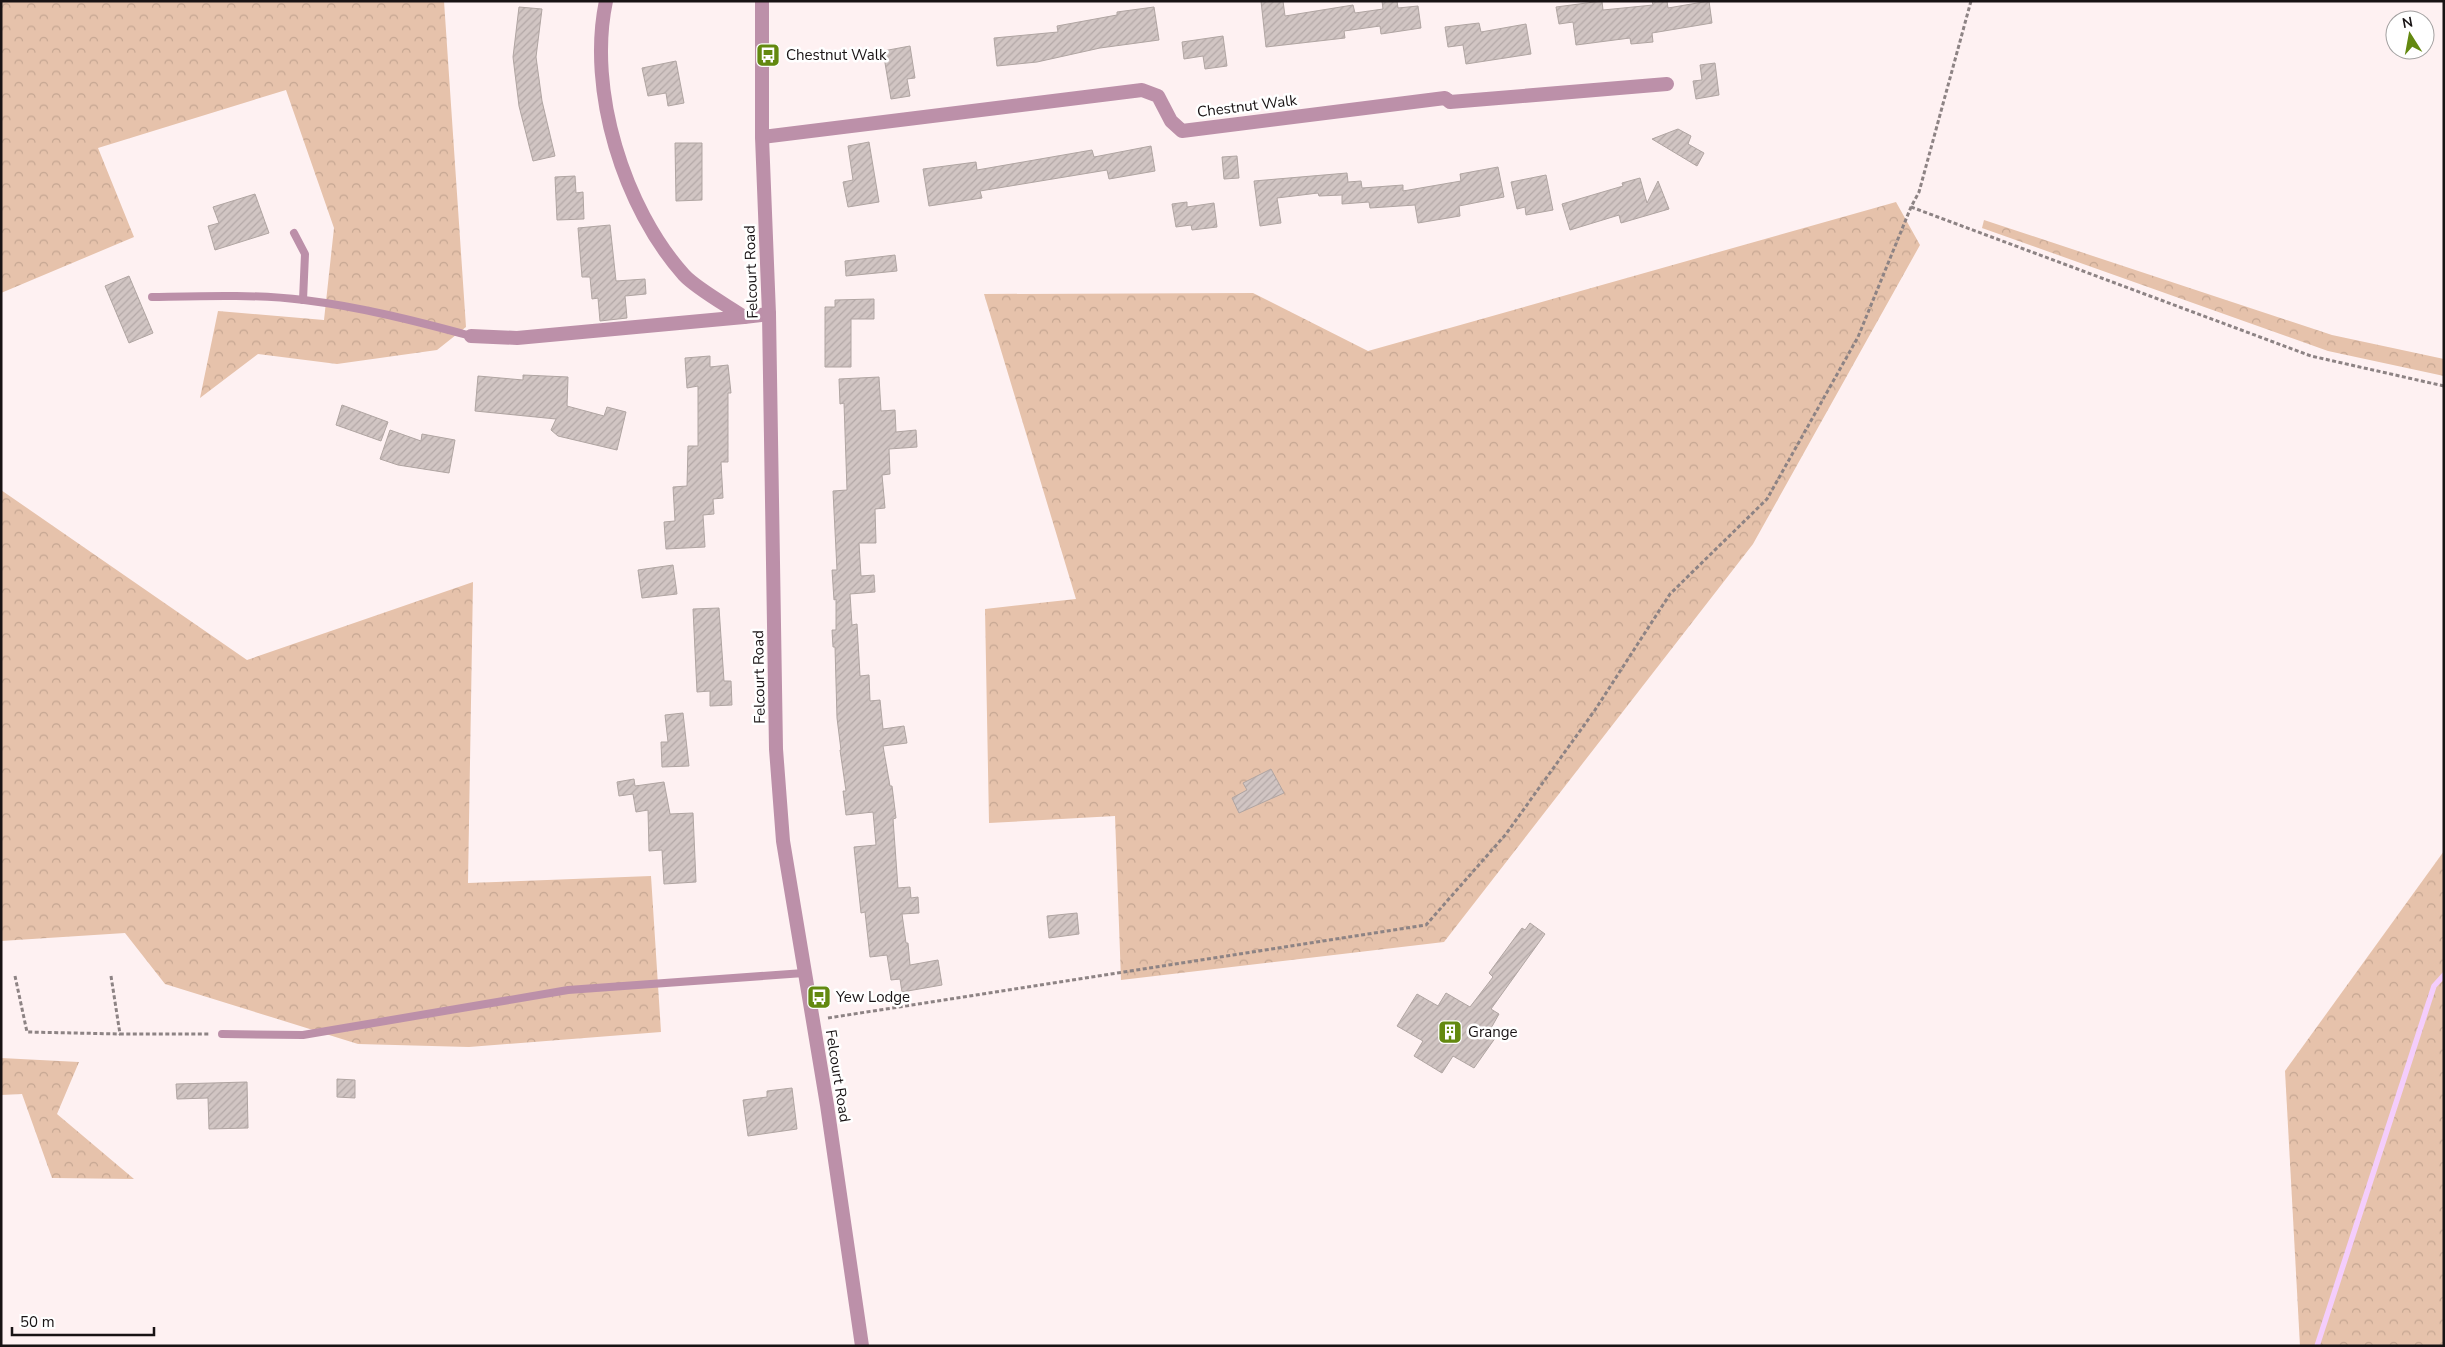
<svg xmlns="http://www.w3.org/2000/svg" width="2445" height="1347" viewBox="0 0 2445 1347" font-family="'Nunito Sans',sans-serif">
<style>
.forest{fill:url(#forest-crowns)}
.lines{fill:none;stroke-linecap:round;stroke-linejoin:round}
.stream{stroke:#f4cdfc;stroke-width:5.5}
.building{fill:url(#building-hatch);stroke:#b0a5a2}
.path{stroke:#8d8384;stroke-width:3;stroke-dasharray:4 2.5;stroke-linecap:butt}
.service{stroke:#bc90a9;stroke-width:8}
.minor{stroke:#bc90a9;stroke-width:14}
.tertiary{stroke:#bc90a9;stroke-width:14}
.labels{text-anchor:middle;stroke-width:5;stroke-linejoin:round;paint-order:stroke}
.poi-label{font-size:15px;fill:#181314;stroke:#fff;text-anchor:start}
.street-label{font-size:15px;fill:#181314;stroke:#fff}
</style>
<defs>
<pattern id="forest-crowns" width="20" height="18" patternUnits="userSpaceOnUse" patternTransform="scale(1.25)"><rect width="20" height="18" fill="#e6c2ab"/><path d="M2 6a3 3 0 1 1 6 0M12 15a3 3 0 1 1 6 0" fill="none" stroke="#c5a692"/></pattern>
<pattern id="building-hatch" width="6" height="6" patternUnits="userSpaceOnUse" patternTransform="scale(1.25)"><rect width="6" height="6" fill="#d1c5c3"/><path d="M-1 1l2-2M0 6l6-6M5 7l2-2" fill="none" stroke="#b3a8a7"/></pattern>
</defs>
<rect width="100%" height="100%" fill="#fef1f2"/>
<!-- forest -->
<g class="forest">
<path d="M1,1H444L466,327L437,350L337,364L258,354L200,398L218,311L324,320L334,228L286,90L98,148L134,237L1,293Z"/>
<path d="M1896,202L1920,245L1753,544L1444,942L1121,980L1115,816L989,823L985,609L1076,599L984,294L1253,293L1368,351Z"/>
<path d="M1984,220L2332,335L2444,359V376L2328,351L1982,228Z"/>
<path d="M1,490L247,660L473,582L468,883L651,876L661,1032L469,1047L358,1044L165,984L125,933L1,941Z"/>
<path d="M2444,851V1346H2300L2285,1071Z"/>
<path d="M1,1058L79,1062L57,1114L134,1179L52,1178L22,1094L1,1095Z"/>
</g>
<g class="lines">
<!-- stream -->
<path class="stream" d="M2317,1346L2434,986L2444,975"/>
</g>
<!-- building -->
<g class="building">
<path d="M1261,1H1283L1285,16L1353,5L1355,13L1383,9L1382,1H1397L1398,8L1418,6L1421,28L1381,34L1380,26L1344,31L1345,38L1266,47Z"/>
<path d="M1602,1L1603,10L1653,5L1652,1H1667L1668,8L1709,1L1712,23L1652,33L1653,42L1631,44L1630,38L1576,45L1573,22L1559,24L1556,7Z"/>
<path d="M519,7L542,9L536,57L542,101L555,156L533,161L519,106L513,57Z"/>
<path d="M1154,7L1159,40L1100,48L1037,62L997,66L994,38L1058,32L1057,26L1117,15V12Z"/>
<path d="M1479,23L1481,32L1526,24L1531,54L1466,64L1463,45L1448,47L1445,27Z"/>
<path d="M1223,36L1227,66L1205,69L1203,56L1184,59L1182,42Z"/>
<path d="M910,46L915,78L907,79L910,96L891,99L883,51Z"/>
<path d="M676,61L684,103L668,106L666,93L648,96L642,68Z"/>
<path d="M1715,63L1719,95L1696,99L1693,81L1702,80L1700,65Z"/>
<path d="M1678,129L1691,136L1688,144L1704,153L1697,166L1652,139Z"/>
<path d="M869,142L879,202L848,207L843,182L853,180L848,146Z"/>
<path d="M675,143H702V200L676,201Z"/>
<path d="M1151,146L1155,171L1109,179L1107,170L980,191L982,198L929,206L923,169L976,162L977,170L1092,150L1094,157Z"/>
<path d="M1237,156L1239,178L1224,179L1222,157Z"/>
<path d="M1498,167L1504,197L1459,206L1460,216L1418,223L1415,205L1370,208L1369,202L1342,204V195L1319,196L1318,193L1277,198L1281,223L1260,226L1254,181L1347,173L1348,182L1361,181L1362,188L1403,185V191L1461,181L1460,174Z"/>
<path d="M1546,175L1553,210L1526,215L1525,207L1517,209L1511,182Z"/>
<path d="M575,176L576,193L583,192L584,219L557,220L555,177Z"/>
<path d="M1640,178L1647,203L1658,181L1669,209L1621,223L1619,215L1570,230L1562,204L1623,186L1622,183Z"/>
<path d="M255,194L269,233L215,250L208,226L219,223L213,207Z"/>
<path d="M1187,202V207L1214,203L1217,227L1192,230L1191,225L1176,227L1172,204Z"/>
<path d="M610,225L616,281L645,279L646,294L625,296L627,318L600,321L598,298L592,299L590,277H582L578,228Z"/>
<path d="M895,255L897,271L846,276L845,261Z"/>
<path d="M129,276L153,333L129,343L105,286Z"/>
<path d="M874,299V319H851V367H825V307H835V300Z"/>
<path d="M710,356V367L728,365L731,393H728V462H721L723,498L713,499L714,514L703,515L705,547L666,549L664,522L675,521L673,487L687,486L688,446H698V386L687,388L685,358Z"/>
<path d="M523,375L568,377L567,406L604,416L607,407L626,412L617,450L558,436L551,430L556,419L475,411L478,376L523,380Z"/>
<path d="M879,377L881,411L895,410L896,432L916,430L917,447L889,449L890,474L882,475L885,508L875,509L876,543H859L861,576L874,575L875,592L850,594L852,625L857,624L860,676L869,675L870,701L880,700L883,729L904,726L907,743L883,746L890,786H892L896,818L893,819L898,888L910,887L911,898L918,897L919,913L902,914L906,943H908L910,965L938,960L942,985L902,992L900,979L891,980L887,955L870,957L865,912L861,913L854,847L876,845L873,812L846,815L843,791H846L840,750H841L837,718L835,647H833L832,630H836V599L834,600L832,570H837L833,491L847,490L844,403L840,404L839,379Z"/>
<path d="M342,405L388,422L381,441L336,425Z"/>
<path d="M390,430L421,441L422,434L455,440L449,473L398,465L380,459Z"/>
<path d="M673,565L677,594L642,598L638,570Z"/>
<path d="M719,608L724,681H731L732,705L710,706V691L697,692L693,609Z"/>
<path d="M683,713L689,766L662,767L661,742H668L665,715Z"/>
<path d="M1271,769L1284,793L1239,813L1232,798L1247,790L1243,783Z"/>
<path d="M634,779L635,786L664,782L670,814L693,813L696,882L664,884L662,850L649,851L648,810L636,812L633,794L619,796L617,782Z"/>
<path d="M1077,913L1079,934L1049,938L1047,916Z"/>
<path d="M1530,923L1545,934L1491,1009L1499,1014L1490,1030L1498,1034L1474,1068L1453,1056L1442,1073L1414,1056L1423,1041L1397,1026L1417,994L1438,1006L1446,993L1470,1007L1493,977L1489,973L1522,928L1525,930Z"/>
<path d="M337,1079L355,1080V1098L337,1097Z"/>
<path d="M247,1082L248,1128L209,1129L208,1098L177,1099L176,1084Z"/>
<path d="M792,1088L797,1129L748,1136L743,1100L767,1097V1091Z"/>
</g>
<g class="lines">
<!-- path -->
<g class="path">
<path d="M1911,207L2311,356L2444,386"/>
<path d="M15,976L27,1032L120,1034"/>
<path d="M111,976L120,1034H209"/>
<path d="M828,1018L1426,925L1506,834L1595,710L1670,594L1767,499L1858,337L1911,207L1919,192L1971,1"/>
</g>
<!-- service -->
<g class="service">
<path d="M294,233L305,254L303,300"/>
<path d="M152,297C202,296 254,294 304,300C361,307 416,321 471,336"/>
<path d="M222,1034L303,1035L568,990L804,973"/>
</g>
<!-- minor -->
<g class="minor">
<path d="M606,1C587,90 624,208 684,275C697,289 728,306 744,317L769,314"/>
<path d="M762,137L1142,90L1158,96L1171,121L1182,131L1445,98L1450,102L1667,84"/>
<path d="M471,336L517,338L744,317"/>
</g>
<!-- tertiary -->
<path class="tertiary" d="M762,1V137L769,314L776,749L783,841L827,1105L862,1346"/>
</g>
<!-- icons -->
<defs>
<g id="bus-square" transform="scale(1.25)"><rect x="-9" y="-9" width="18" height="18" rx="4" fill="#638910" stroke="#fff"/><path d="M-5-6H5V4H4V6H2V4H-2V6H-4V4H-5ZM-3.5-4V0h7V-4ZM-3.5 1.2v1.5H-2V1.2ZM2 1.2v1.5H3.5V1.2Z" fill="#fff"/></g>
<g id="building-square" transform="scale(1.25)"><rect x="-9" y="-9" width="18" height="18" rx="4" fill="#638910" stroke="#fff"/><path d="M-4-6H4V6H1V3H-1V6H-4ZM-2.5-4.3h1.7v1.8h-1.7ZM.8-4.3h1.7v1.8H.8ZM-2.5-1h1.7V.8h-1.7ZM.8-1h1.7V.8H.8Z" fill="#fff"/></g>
</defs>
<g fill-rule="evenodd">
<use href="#bus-square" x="768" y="55"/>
<use href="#bus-square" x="819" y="997"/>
<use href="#building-square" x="1450" y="1032"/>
</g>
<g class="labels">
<!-- poi labels -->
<g class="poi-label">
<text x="786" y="60">Chestnut Walk</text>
<text x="836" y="1002">Yew Lodge</text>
<text x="1468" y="1037">Grange</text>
</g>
<!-- street labels -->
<g class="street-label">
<text transform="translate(1247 106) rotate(-7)" y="5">Chestnut Walk</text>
<text transform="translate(751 272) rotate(-92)" y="5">Felcourt Road</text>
<text transform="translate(759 677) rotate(-91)" y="5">Felcourt Road</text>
<text transform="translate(838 1076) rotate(81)" y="5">Felcourt Road</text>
</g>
</g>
<!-- border -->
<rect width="2445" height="1347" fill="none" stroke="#181314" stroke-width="5"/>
<!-- north arrow -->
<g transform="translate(2410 35) rotate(349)"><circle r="24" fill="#ffffff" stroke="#a3a1a1"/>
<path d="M0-4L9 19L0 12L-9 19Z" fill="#638910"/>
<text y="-8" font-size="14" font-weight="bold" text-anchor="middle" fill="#181314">N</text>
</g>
<!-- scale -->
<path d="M12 1327v8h142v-8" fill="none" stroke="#181314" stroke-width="2.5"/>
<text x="20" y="1327" font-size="15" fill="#181314" stroke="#ffffff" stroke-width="4" paint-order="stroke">50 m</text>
</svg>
